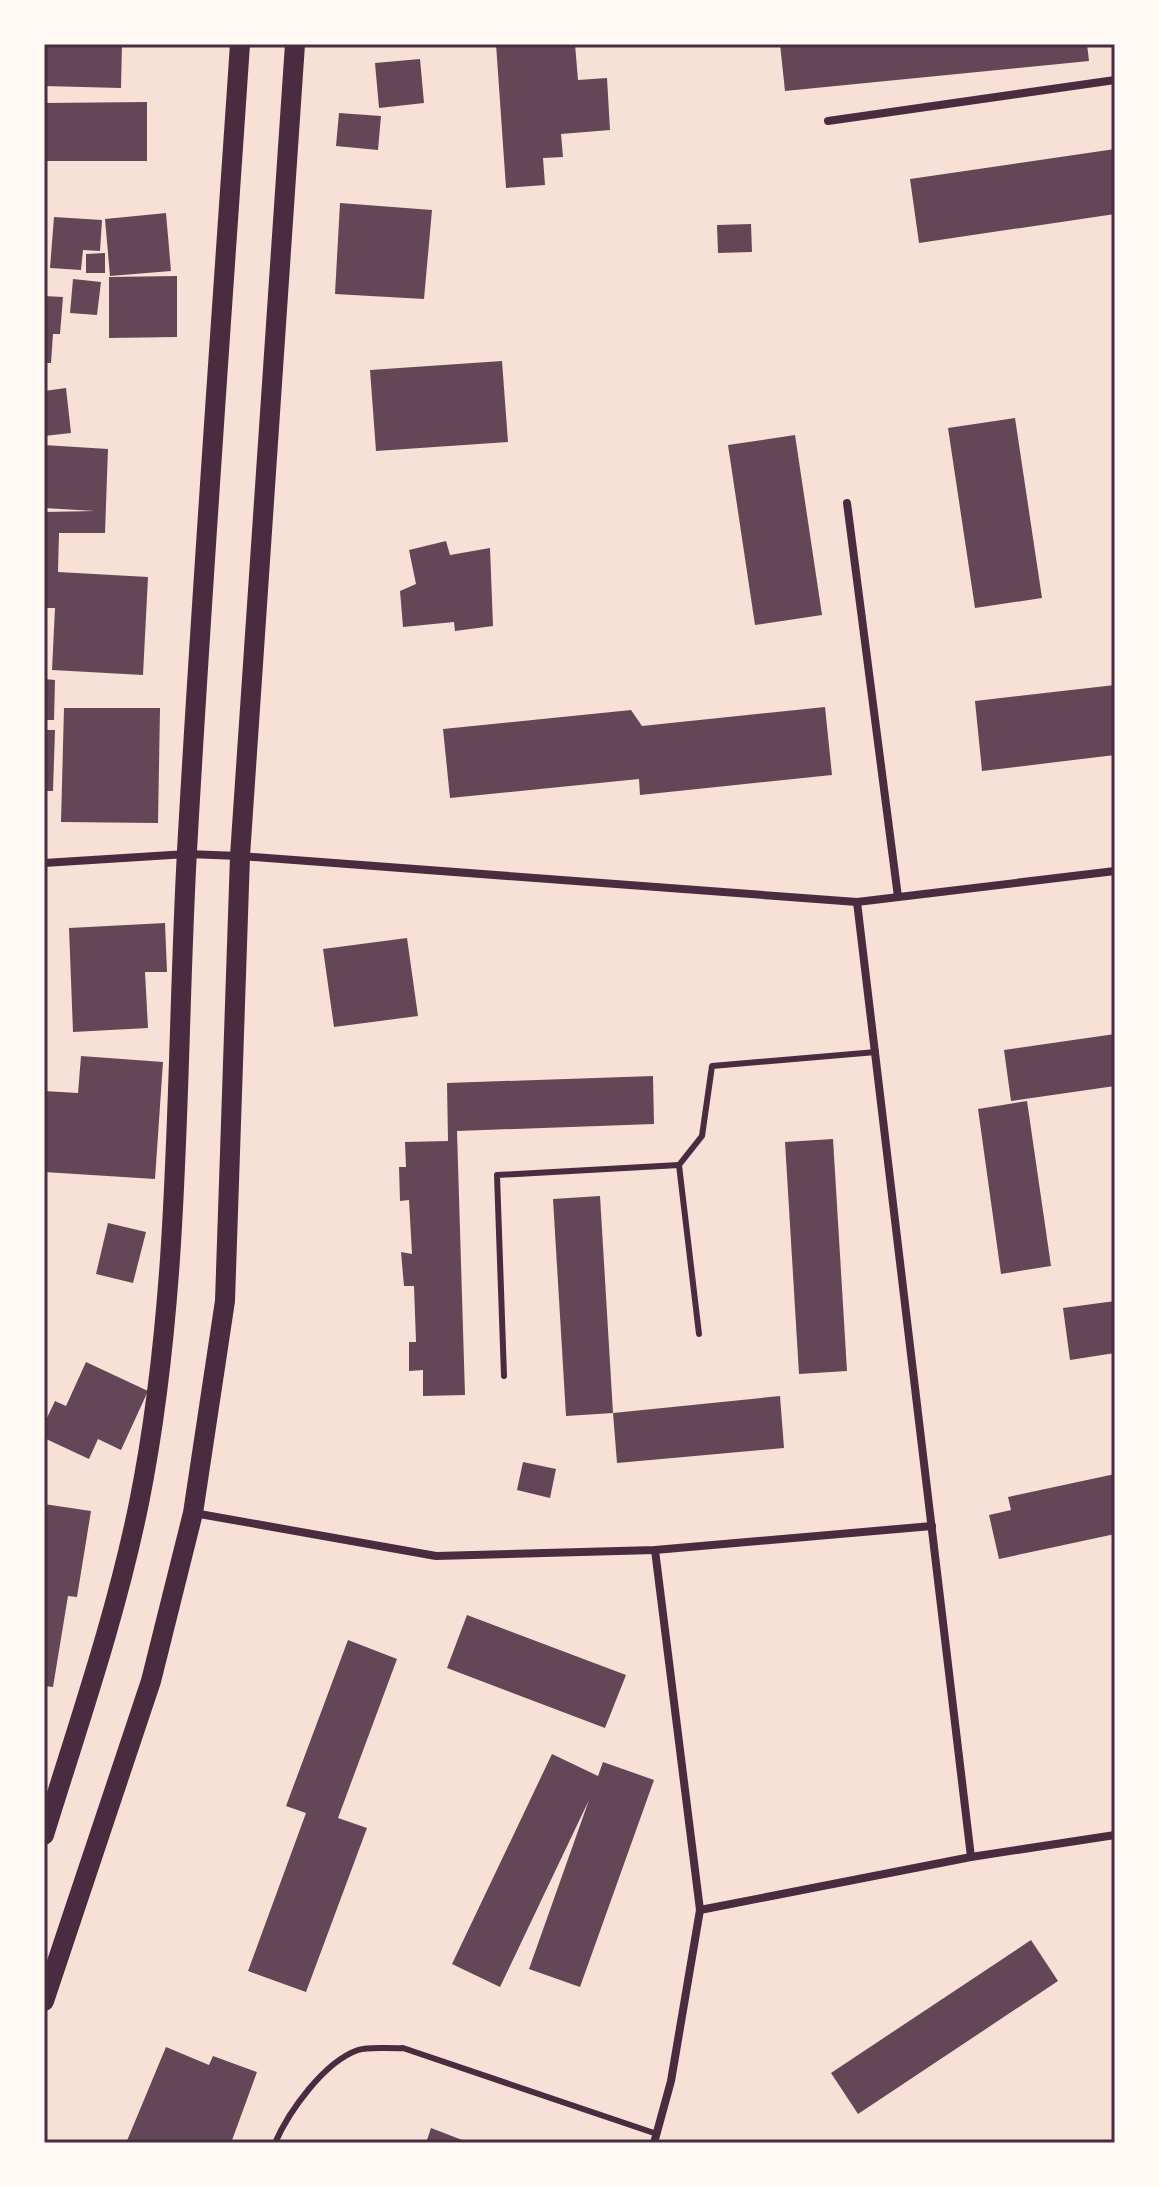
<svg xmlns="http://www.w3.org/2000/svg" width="1159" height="2187" viewBox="0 0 1159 2187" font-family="'Source Sans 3',sans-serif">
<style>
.building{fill:#644757}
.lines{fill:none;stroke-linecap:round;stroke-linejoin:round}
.service{stroke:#4a2c40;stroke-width:6}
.minor{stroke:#4a2c40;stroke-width:8}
.primary{stroke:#4a2c40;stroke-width:20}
.neatline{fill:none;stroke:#4a2c40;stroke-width:3}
</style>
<rect width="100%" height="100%" fill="#f7e1d7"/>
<!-- building -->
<g class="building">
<path d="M44,44H122L121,88L44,86Z"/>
<path d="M496,44H575L578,80L607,78L610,130L561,134L563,157L543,158L545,185L506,188Z"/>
<path d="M780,44H1087L1089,61L785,91Z"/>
<path d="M420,59L424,103L379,108L375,63Z"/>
<path d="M147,102V161H44V103Z"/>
<path d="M339,113L381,116L378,150L336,146Z"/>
<path d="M1115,149V214L919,243L910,179Z"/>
<path d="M340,203L432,210L424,299L335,294Z"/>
<path d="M166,213L171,271L110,276L105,219Z"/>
<path d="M54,217L102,220L100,251L83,250L81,270L50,268Z"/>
<path d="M751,224L752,252L718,253L717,225Z"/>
<path d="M105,253V273H86V254Z"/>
<path d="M177,276V337L109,338V277Z"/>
<path d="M73,279L101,282L97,315L70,313Z"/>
<path d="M44,296L63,297L60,334H53L51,363H44Z"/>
<path d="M502,361L508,442L376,451L370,370Z"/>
<path d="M66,388L71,433L44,436V391Z"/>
<path d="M1015,418L1042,598L975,608L948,428Z"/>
<path d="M795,435L822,615L755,625L728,445Z"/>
<path d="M44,445L108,449L105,533H59L58,572L148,577L143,675L52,670L55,608H44V512L95,511L44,508Z"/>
<path d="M446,541L450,555L490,548L493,626L455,631L454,622L403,627L400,591L416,584L409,550Z"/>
<path d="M44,679L55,680L54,720H44Z"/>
<path d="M1115,685V755L982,771L975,701Z"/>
<path d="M825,707L832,775L640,795L639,779L450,798L443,729L631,710L642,726Z"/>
<path d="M64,708H160L158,823L61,822Z"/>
<path d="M44,730H55L53,791H44Z"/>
<path d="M165,923L167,972H145L148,1028L73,1032L69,928Z"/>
<path d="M407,938L418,1016L334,1027L323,949Z"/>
<path d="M1115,1034V1086L1011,1101L1004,1050Z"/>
<path d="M81,1056L163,1062L155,1179L44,1172V1091L78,1093Z"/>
<path d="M653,1076L654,1124L457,1131L465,1395L423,1396V1370L409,1371V1342H416L414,1286H404L401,1252L412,1254L409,1200L400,1201L399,1167H406L405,1142L448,1141L447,1083Z"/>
<path d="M1027,1101L1051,1266L1001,1274L978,1109Z"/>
<path d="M833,1139L847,1371L799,1374L785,1142Z"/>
<path d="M600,1196L613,1413L566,1416L553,1199Z"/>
<path d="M108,1223L146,1232L133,1283L96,1274Z"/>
<path d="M1115,1301V1353L1070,1360L1063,1308Z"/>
<path d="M86,1362L148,1391L121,1450L98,1439L89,1459L44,1438V1424L55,1401L66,1406Z"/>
<path d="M780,1396L784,1448L617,1463L613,1413Z"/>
<path d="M523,1462L556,1469L550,1498L517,1490Z"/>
<path d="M1115,1474V1534L999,1559L989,1515L1011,1510L1008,1497Z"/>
<path d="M44,1504L91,1511L77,1597L68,1596L53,1687L44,1686Z"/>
<path d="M467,1615L626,1675L605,1728L447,1668Z"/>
<path d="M348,1640L397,1659L338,1818L367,1828L306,1992L248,1971L306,1813L286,1806Z"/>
<path d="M552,1754L598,1776L603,1762L654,1780L580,1987L529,1969L589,1800L500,1987L452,1964Z"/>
<path d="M1031,1940L1058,1981L858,2114L831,2073Z"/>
<path d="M166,2047L209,2065L213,2056L257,2072L231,2143H126Z"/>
<path d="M431,2128L470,2143H426Z"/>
</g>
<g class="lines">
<!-- service -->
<g class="service">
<path d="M699,1334L679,1165L702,1136L712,1066L876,1052"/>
<path d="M504,1376L497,1175L679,1165"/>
<path d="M275,2143C289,2111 324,2062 358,2050C371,2046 390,2049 403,2048L657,2134"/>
</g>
<!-- minor -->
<g class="minor">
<path d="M828,121L1115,80"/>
<path d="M847,503L898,897"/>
<path d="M44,863L187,854L240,856L857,902L1115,871"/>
<path d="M857,902L971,1857"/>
<path d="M194,1513L436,1556L655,1550L932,1526"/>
<path d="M700,1910L971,1857L1115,1835"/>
<path d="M654,2143L671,2081L700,1910L655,1550"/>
</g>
<!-- primary -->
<g class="primary">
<path d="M44,1835C78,1725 116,1616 139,1503C182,1289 175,1068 187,851C202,582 222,313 240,44"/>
<path d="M44,2001L151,1681L193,1513L225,1301L240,856L295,44"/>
</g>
</g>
<!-- border -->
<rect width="1159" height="2187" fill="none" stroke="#fffaf5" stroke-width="92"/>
<rect x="46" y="46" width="1067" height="2095" class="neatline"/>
</svg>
